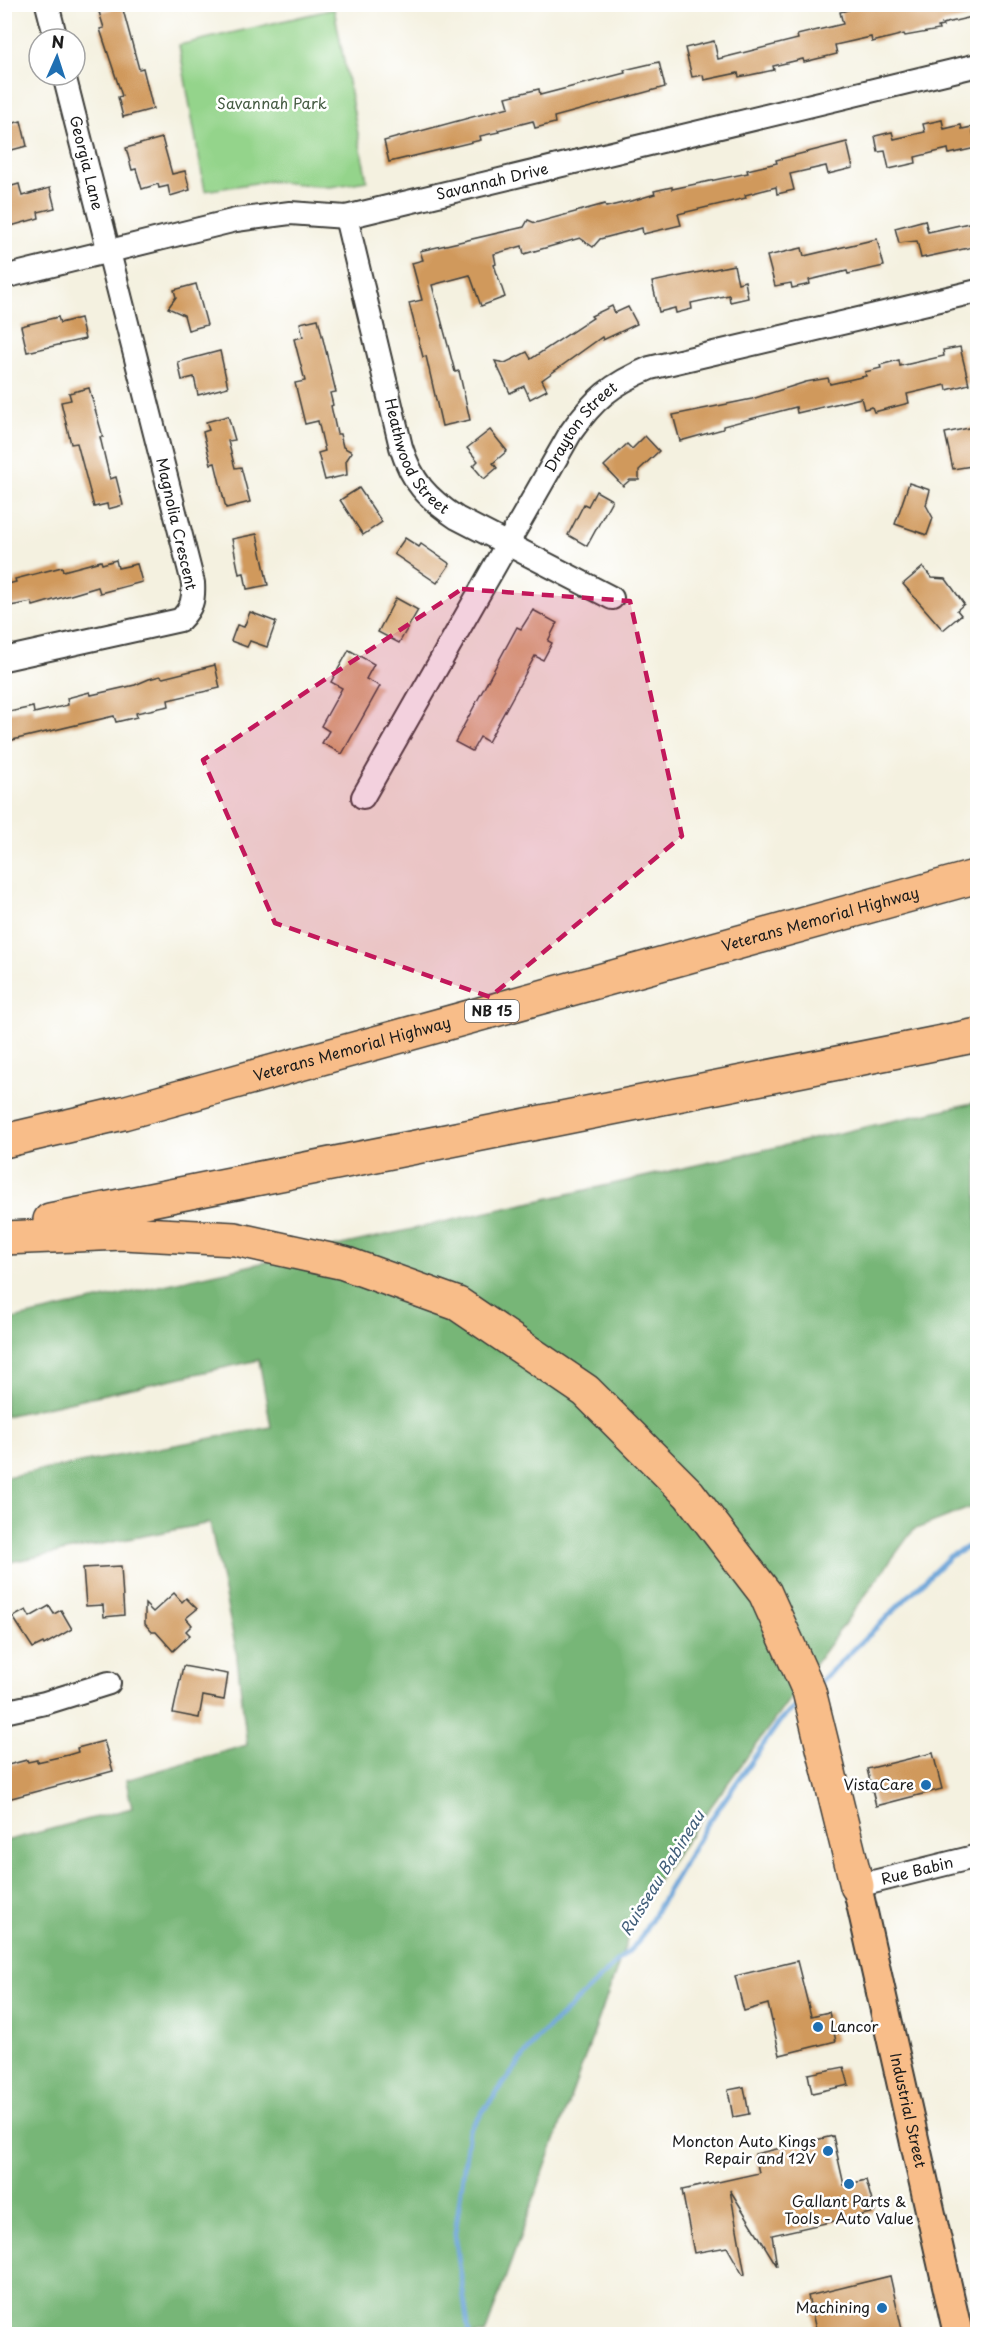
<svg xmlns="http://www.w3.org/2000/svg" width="982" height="2339" viewBox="0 0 982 2339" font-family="'Playpen Sans',sans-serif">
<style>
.green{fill:#94d48b;stroke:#587854;stroke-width:1.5}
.forest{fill:#77b677;stroke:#4a694a;stroke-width:1.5}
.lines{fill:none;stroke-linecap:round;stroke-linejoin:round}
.stream{stroke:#68a2d7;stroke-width:5}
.building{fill:#d0995b}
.minor-casing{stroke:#3c3c39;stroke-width:26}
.major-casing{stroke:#3c3c39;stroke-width:32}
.highway-casing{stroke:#3c3c39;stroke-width:36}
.minor{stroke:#fff;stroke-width:22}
.major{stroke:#f8bd89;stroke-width:28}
.highway{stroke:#f8bd89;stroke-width:33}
.marked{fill:#c2185b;fill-opacity:0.2;stroke:#c2185b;stroke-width:4.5;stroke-dasharray:12 8;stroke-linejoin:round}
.poi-dot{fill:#1f6fb2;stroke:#fff;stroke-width:2}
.labels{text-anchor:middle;stroke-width:5;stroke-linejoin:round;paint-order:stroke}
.shield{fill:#fff;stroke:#606060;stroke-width:1.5}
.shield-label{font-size:14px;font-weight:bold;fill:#1c1c1c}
.park-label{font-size:15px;fill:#465c43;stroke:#fff}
.street-label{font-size:15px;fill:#1c1c1c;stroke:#fff}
.poi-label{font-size:15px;fill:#1c1c1c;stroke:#fff;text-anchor:end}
.water-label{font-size:16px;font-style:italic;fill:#425f7a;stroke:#fff}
</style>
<rect width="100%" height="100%" fill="#fff"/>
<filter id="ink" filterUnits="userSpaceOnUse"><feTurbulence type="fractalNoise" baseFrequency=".0167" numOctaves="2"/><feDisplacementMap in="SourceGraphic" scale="12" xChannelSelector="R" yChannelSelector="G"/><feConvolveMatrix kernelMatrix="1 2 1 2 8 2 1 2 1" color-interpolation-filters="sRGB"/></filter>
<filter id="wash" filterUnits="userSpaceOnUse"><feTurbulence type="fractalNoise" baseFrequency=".008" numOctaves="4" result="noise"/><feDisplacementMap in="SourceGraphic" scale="24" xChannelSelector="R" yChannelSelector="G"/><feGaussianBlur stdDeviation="1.35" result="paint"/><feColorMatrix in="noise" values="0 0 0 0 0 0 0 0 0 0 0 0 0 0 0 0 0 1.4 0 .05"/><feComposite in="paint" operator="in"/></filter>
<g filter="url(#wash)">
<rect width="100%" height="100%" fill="#f4f1e0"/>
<!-- green -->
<path class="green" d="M334,9L367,181L330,187L268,181L205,191L179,45Z"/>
<!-- forest -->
<path class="forest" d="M977,1102V1505L913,1530L641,1902L485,2334H5V1841L132,1808L126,1780L247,1745L236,1649L210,1523L5,1563V1477L271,1427L259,1360L5,1416L4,1321Z"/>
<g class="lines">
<!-- stream -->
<g class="stream">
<path d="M818,1684L950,1556L978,1542"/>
<path d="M469,2334L455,2234L469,2130L537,2039L638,1942L706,1826L780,1721L799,1703"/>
</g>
</g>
<g id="blocks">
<!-- building -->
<g class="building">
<path d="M871,4H969L972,17L942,24L943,26L938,27L939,30L905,36L904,34L872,42L871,37L835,45L837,54L804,62L803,59L773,66L774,70L750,75L739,77L738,73L704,80L703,75L692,77L685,48L714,41L718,59L798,39L797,35L843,24L840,12Z"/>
<path d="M122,6L139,69L143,68L153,109L123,117L118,97L122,96L100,29L104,28L99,12Z"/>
<path d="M659,62L665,87L554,117L555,123L535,128L533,121L498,130L499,132L480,136L481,140L389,162L384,141L509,107L506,97L539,89L540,95L625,73L624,70Z"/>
<path d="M942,120L944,129L961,125L962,129L972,127L976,148L949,154L948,149L915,157L916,163L889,169L885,151L878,152L875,136L892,132L894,139L925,132L923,124Z"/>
<path d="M21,121L27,146L4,152V126Z"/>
<path d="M162,138L172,174L185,171L190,190L170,196L168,186L159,188L158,184L142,189L136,169L132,170L126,148Z"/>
<path d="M847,142L853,168L828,174L826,166L790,174L794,190L777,194L776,187L745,195L746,198L678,214L681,225L643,234L642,228L600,239L593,247L580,238L524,254L522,246L494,254L496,264L494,265L505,297L481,306L470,275L432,285L455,372L459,371L470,420L442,426L426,356L423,357L409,303L422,300L412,263L423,260L420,251L524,227L528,220L535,223L605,204L606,207L635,200L655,194L654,191L672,187V189L748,173L747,170L777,163L776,160Z"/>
<path d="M19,184L22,196L50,188L55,208L38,212L39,218L4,228V200L8,199L5,188Z"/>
<path d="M925,220L928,232L978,221V246L921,258L917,241L899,243L895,228Z"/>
<path d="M877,239L884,266L848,274L847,271L809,280L810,284L792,288L791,283L775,286L767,256L802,248L804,256Z"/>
<path d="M734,265L738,283L745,281L748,298L730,302L729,295L691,303L692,309L676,313L675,308L659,312L652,282Z"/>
<path d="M196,284L207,325L188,330L184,315L168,308L176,297L174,290Z"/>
<path d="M612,306L615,313L628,307L637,324L603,340L602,337L542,380L547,390L530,399L524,386L510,393L495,361L505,363L527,352L531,359L593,318L591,316Z"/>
<path d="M58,317L60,323L80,318L85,339L27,352L21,326Z"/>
<path d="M318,319L336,392L330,393L333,405L331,406L337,434H340L343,447L352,452L346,461L347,475L325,480L318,453L325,451L318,421L305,424L295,383L305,381L294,339L303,337L300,323Z"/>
<path d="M960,347L969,384L947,390L946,385L907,394L909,403L874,412L872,407L864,409L861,398L797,413L796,407L723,426V429L680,441L673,415L752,399L806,382L828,378L830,384L866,376L865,372L881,368L880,365L899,360L900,366L944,356L943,350Z"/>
<path d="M220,351L228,387L198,395L194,377L182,380L178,362Z"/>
<path d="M89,388L103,437H100L110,479L116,477L123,505L108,509L107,504L94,507L77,443L71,444L61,402L71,400L69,393Z"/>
<path d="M228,416L235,440L228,441L235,468L241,467L250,502L226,508L215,463L211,464L203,432L209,430L206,422Z"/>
<path d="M978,426V465L953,469L945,433Z"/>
<path d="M490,430L507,451L493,463L497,468L484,479L473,466L478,461L467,448Z"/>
<path d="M645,436L659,451L639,470V480H630L623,486L604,466L627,444L632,449Z"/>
<path d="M909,483L930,490L926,505L933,518L927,535L895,524Z"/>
<path d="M359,488L382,522L363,535L340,500Z"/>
<path d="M596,491L612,500L587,546L568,535L584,504L588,506Z"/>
<path d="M257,534L268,585L247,589L244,573L239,574L232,539Z"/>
<path d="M405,538L419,547L421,544L450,564L437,583L394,554Z"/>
<path d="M116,560L118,568L137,564L142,582L100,593L98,587L33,606L32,602L4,607V585L16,582L15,579L62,567L63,571L101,561L102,564Z"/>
<path d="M923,567L932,578L946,579L964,604L957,610L961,615L943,630L903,584Z"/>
<path d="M396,598L418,610L399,643L378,632Z"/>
<path d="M533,610L557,623L548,641L552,643L543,660L535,656L488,742L480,737L472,751L455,742L517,627L521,629Z"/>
<path d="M250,612L276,622L267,647L250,641L247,647L231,641L237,625L244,627Z"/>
<path d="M349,650L374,664L366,679L380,686L342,754L322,743L329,731L321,726L342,688L331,682Z"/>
<path d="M215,665L220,688L168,700L169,706L136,713L137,717L116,722L114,716L4,742V713L33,707L34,713L68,705L67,698L90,692L91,695L135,685L149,679L160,676L163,678Z"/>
<path d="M121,1566L124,1615L104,1617L103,1605L86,1606L83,1568Z"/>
<path d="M174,1593L182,1602L186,1598L197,1609L186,1618L192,1625L186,1631L190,1635L173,1651L156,1632H152L145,1624V1604L153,1612Z"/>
<path d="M49,1606L54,1614L61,1610L72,1629L44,1645L43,1643L33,1648L13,1617L26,1610L30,1617Z"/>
<path d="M183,1666L228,1674L224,1700L203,1696L199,1718L173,1713Z"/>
<path d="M104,1741L113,1771L4,1800V1766L27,1760L28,1762L37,1760V1762L68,1755L78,1752L77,1748Z"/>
<path d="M933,1753L942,1789L876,1806L867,1769Z"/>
<path d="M797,1961L811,2016L829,2012L836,2041L780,2055L768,2004L744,2011L735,1976Z"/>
<path d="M844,2067L849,2085L812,2093L808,2074Z"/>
<path d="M744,2087L749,2114L733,2117L728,2090Z"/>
<path d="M833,2136L844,2185L866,2180L875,2212L772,2235L777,2266L730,2190L745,2274L743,2275L727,2247L694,2253L682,2190L759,2173L755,2154Z"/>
<path d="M890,2276L903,2334H817L808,2296Z"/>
</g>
</g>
</g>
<g filter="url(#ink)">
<use href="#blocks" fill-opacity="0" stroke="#3c3c39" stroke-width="1.5"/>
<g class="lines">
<!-- minor casing -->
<g class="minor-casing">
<g id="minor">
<path d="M47,4L56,39"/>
<path id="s1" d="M346,217L401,447C412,482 427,498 457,518L612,598"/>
<path id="s2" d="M4,277L236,220L290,213L346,217L978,65"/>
<path d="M4,659L180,620C192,608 194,600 193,583L64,75"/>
<path id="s3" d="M363,797L571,432C594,399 612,384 650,368L978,291"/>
<path d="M4,1712L45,1703L109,1683"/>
<path id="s4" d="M857,1886L978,1856"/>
</g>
</g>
<!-- major casing -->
<g class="major-casing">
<g id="major">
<path id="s5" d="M857,1886L958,2334"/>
</g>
</g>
<!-- highway casing -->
<g class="highway-casing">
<g id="highway">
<path id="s6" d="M4,1141L123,1113L978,876"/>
<path d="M50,1220L978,1035"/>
<path d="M4,1238L123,1233L235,1239L344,1263L458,1304L586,1391L689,1494L765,1593L809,1691L857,1886"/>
</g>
</g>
<!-- minor -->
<use href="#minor" class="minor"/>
<!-- major -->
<use href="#major" class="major"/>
<!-- highway -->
<use href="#highway" class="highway"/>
</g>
</g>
<!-- marked area -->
<path class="marked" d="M462,589L630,601L682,836L490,997L275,923L203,760Z"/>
<!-- markers -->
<g class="poi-dot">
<circle cx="926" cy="1785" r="6"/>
<circle cx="818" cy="2027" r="6"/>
<circle cx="828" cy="2151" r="6"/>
<circle cx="849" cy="2184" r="6"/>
<circle cx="882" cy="2308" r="6"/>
</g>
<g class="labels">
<!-- shield labels -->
<rect class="shield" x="465" y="1000" width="54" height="22" rx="4.5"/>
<g class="shield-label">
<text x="492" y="1016">NB 15</text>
</g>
<!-- park labels -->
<g class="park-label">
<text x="272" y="109">Savannah Park</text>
</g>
<!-- street labels -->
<g class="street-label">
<text transform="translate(86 163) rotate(76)" y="5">Georgia Lane</text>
<text dy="5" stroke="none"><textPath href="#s2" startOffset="500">Savannah Drive</textPath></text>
<text dy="5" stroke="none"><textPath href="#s3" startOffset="430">Drayton Street</textPath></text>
<text dy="5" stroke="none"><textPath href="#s1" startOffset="252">Heathwood Street</textPath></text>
<text transform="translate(176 524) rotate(77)" y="5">Magnolia Crescent</text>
<text dy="5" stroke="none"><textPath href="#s6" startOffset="846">Veterans Memorial Highway</textPath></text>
<text dy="5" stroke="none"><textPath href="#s6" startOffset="360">Veterans Memorial Highway</textPath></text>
<text dy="5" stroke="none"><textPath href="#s4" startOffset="62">Rue Babin</textPath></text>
<text dy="5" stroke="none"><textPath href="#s5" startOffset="230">Industrial Street</textPath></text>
</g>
<!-- poi labels -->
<g class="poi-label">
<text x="914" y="1790">VistaCare</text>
<text x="830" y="2032" text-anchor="start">Lancor</text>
<text x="816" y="2147">Moncton Auto Kings<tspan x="816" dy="17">Repair and 12V</tspan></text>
<text x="849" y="2207" text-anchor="middle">Gallant Parts &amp;<tspan x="849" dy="17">Tools - Auto Value</tspan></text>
<text x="870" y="2313">Machining</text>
</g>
<!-- water labels -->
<g class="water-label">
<text transform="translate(662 1873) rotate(-58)" y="6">Ruisseau Babineau</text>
</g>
</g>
<!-- margin -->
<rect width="982" height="2339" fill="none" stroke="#fff" stroke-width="24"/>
<!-- north arrow -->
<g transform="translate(57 57) rotate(3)"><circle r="28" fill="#ffffff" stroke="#a4a4a4" stroke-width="1.5"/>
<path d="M0-4.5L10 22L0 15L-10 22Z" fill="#1f6fb2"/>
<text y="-9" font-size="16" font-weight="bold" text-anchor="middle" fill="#1c1c1c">N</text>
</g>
</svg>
